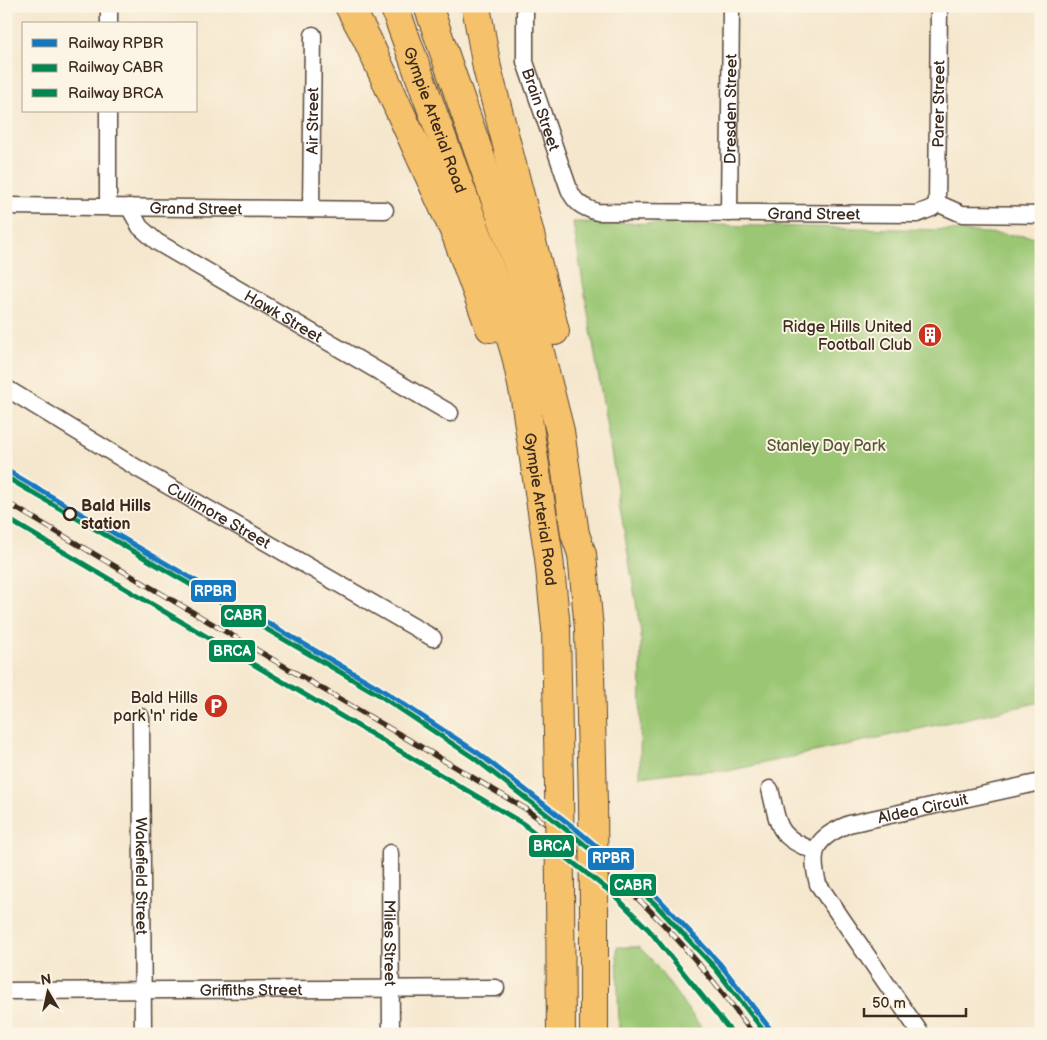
<svg xmlns="http://www.w3.org/2000/svg" width="1047" height="1040" viewBox="0 0 1047 1040" font-family="'Balsamiq Sans',sans-serif">
<style>
.green{fill:#9bc775;stroke:#6b784a}
.lines{fill:none;stroke-linecap:round;stroke-linejoin:round}
.minor-casing{stroke:#574638;stroke-width:19}
.motorway-casing{stroke:#574638;stroke-width:30}
.minor{stroke:#fff;stroke-width:16}
.motorway{stroke:#f5c16b;stroke-width:28}
.rail-casing{stroke:#3b2a1e;stroke-width:5.5}
.rail{stroke:#fcf5e5;stroke-width:4;stroke-dasharray:11;stroke-linecap:butt}
.motorway-bridge-casing{stroke:#574638;stroke-width:30;stroke-linecap:butt}
.motorway-bridge{stroke:#f5c16b;stroke-width:28}
.rail-1-casing{stroke:#fcf5e5;stroke-width:9}
.rail-2-casing{stroke:#fcf5e5;stroke-width:9}
.rail-3-casing{stroke:#fcf5e5;stroke-width:9}
.rail-1{stroke:#1578be;stroke-width:5}
.rail-2{stroke:#008752;stroke-width:5}
.rail-3{stroke:#008752;stroke-width:5}
.stop-dot{fill:#fcf5e5;stroke:#3b2a1e;stroke-width:2.5}
.labels{text-anchor:middle;stroke-width:4;stroke-linejoin:round;paint-order:stroke}
.street-label{font-size:16px;fill:#3b2a1e;stroke:#fcf5e5}
.poi-label{font-size:16px;fill:#3b2a1e;stroke:#fcf5e5;text-anchor:end}
.park-label{font-size:16px;fill:#585938;stroke:#fcf5e5}
.stop-label{font-size:16px;font-weight:bold;fill:#3b2a1e;stroke:#fcf5e5;text-anchor:start}
.line-badge{stroke:#fcf5e5;stroke-width:2}
.badge-label{font-size:14px;text-anchor:middle;font-weight:bold;fill:#fff}
</style>
<rect width="100%" height="100%" fill="#fcf5e5"/>
<filter id="ink" filterUnits="userSpaceOnUse"><feTurbulence type="fractalNoise" baseFrequency=".02" numOctaves="2"/><feDisplacementMap in="SourceGraphic" scale="10" xChannelSelector="R" yChannelSelector="G"/><feConvolveMatrix kernelMatrix="1 2 1 2 8 2 1 2 1" color-interpolation-filters="sRGB"/></filter>
<filter id="wash" filterUnits="userSpaceOnUse"><feTurbulence type="fractalNoise" baseFrequency=".0096" numOctaves="4" result="noise"/><feDisplacementMap in="SourceGraphic" scale="20" xChannelSelector="R" yChannelSelector="G"/><feGaussianBlur stdDeviation="1.12" result="paint"/><feColorMatrix in="noise" values="0 0 0 0 0 0 0 0 0 0 0 0 0 0 0 0 0 1.4 0 .05"/><feComposite in="paint" operator="in"/></filter>
<g filter="url(#wash)">
<rect width="100%" height="100%" fill="#f5e7ce"/>
<!-- green -->
<g class="green">
<path d="M573,222L947,230L1041,237V702L728,771L679,772L640,777L641,633Z"/>
<path d="M617,947H639L651,959L706,1034H619Z"/>
</g>
</g>
<g filter="url(#ink)">
<g class="lines">
<!-- minor casing -->
<g class="minor-casing">
<g id="minor">
<path id="s1" d="M525,6V62L569,189C575,203 582,207 597,212L917,214L932,208L937,203L962,214L1041,215"/>
<path d="M109,24V6"/>
<path id="s2" d="M937,203L939,6"/>
<path id="s3" d="M6,206L385,210"/>
<path d="M108,206V111"/>
<path id="s4" d="M129,207L140,227L157,242L450,413"/>
<path id="s5" d="M311,209L313,35"/>
<path id="s6" d="M729,213L731,6"/>
<path id="s7" d="M6,388L137,468L433,638"/>
<path id="s8" d="M141,717L143,1034"/>
<path d="M770,789C779,826 776,837 815,851"/>
<path id="s9" d="M390,853L391,1034"/>
<path id="s10" d="M6,991L496,988"/>
<path id="s11" d="M921,1034L818,884C809,849 816,838 849,824L1041,782"/>
</g>
</g>
<!-- motorway casing -->
<g class="motorway-casing">
<g id="motorway">
<path d="M349,6L367,39L456,235L490,328"/>
<path id="s12" d="M394,6L490,269L516,356L525,399L549,558L556,628L559,786"/>
<path d="M428,6L517,262L560,431L575,534L582,554L589,629L593,804"/>
<path d="M476,6L487,68L555,331"/>
<path d="M560,889L561,1034"/>
<path d="M594,911V1034"/>
</g>
</g>
<!-- minor -->
<use href="#minor" class="minor"/>
<!-- motorway -->
<use href="#motorway" class="motorway"/>
<!-- rail casing -->
<g class="rail-casing">
<path id="rail" d="M6,502L526,809C556,831 586,853 614,877C666,922 713,978 753,1034"/>
</g>
<!-- rail -->
<use href="#rail" class="rail"/>
<!-- motorway-bridge casing -->
<g class="motorway-bridge-casing">
<g id="motorway-bridge">
<path d="M559,786L560,889"/>
<path d="M593,804L594,911"/>
</g>
</g>
<!-- motorway-bridge -->
<use href="#motorway-bridge" class="motorway-bridge"/>
<!-- rail-1 casing -->
<g class="rail-1-casing">
<path id="rail-1" d="M6,470L379,688L478,753L577,830L658,898L720,964L774,1034"/>
</g>
<!-- rail-2 casing -->
<g class="rail-2-casing">
<path id="rail-2" d="M6,477L376,693L474,758L573,835L654,903L715,968L766,1034"/>
</g>
<!-- rail-3 casing -->
<g class="rail-3-casing">
<path id="rail-3" d="M6,518L522,823L612,893L649,930L733,1034"/>
</g>
<!-- rail-1 -->
<use href="#rail-1" class="rail-1"/>
<!-- rail-2 -->
<use href="#rail-2" class="rail-2"/>
<!-- rail-3 -->
<use href="#rail-3" class="rail-3"/>
</g>
</g>
<!-- icons -->
<defs>
<g id="building-disc" transform="scale(1.25)"><circle r="9.5" fill="#c8321e" stroke="#fcf5e5"/><path d="M-4-6H4V6H1V3H-1V6H-4ZM-2.5-4.3h1.7v1.8h-1.7ZM.8-4.3h1.7v1.8H.8ZM-2.5-1h1.7V.8h-1.7ZM.8-1h1.7V.8H.8Z" fill="#fff"/></g>
<g id="parking-disc" transform="scale(1.25)"><circle r="9.5" fill="#c8321e" stroke="#fcf5e5"/><path d="M-3.5-5.5H1a3.5 3.5 0 0 1 0 7H-1V5.5H-3.5ZM-1-3.4V-.6H.8a1.4 1.4 0 0 0 0-2.8Z" fill="#fff"/></g>
</defs>
<g fill-rule="evenodd">
<use href="#building-disc" x="930" y="335"/>
<use href="#parking-disc" x="216" y="706"/>
</g>
<!-- markers -->
<circle class="stop-dot" cx="70" cy="514" r="6"/>
<g class="labels">
<!-- street labels -->
<g class="street-label">
<text dy="6" stroke="none"><textPath href="#s2" startOffset="99">Parer Street</textPath></text>
<text dy="6" stroke="none"><textPath href="#s1" startOffset="106">Brain Street</textPath></text>
<text dy="6" stroke="none"><textPath href="#s6" startOffset="104">Dresden Street</textPath></text>
<text dy="6" stroke="none"><textPath href="#s12" startOffset="121">Gympie Arterial Road</textPath></text>
<text dy="6" stroke="none"><textPath href="#s5" startOffset="88">Air Street</textPath></text>
<text dy="6" stroke="none"><textPath href="#s3" startOffset="190">Grand Street</textPath></text>
<text dy="6" stroke="none"><textPath href="#s1" startOffset="445">Grand Street</textPath></text>
<text dy="6" stroke="none"><textPath href="#s4" startOffset="192">Hawk Street</textPath></text>
<text dy="6" stroke="none"><textPath href="#s12" startOffset="526">Gympie Arterial Road</textPath></text>
<text dy="6" stroke="none"><textPath href="#s7" startOffset="248">Cullimore Street</textPath></text>
<text dy="6" stroke="none"><textPath href="#s11" startOffset="335">Aldea Circuit</textPath></text>
<text dy="6" stroke="none"><textPath href="#s8" startOffset="159">Wakefield Street</textPath></text>
<text dy="6" stroke="none"><textPath href="#s9" startOffset="90">Miles Street</textPath></text>
<text dy="6" stroke="none"><textPath href="#s10" startOffset="245">Griffiths Street</textPath></text>
</g>
<!-- poi labels -->
<g class="poi-label">
<text x="912" y="332">Ridge Hills United<tspan x="912" dy="18">Football Club</tspan></text>
<text x="198" y="703">Bald Hills<tspan x="198" dy="18">park 'n' ride</tspan></text>
</g>
<!-- park labels -->
<g class="park-label">
<text x="826" y="451">Stanley Day Park</text>
</g>
<!-- stop labels -->
<g class="stop-label">
<text x="81" y="511">Bald Hills<tspan x="81" dy="18">station</tspan></text>
</g>
</g>
<g class="line-badge">
<rect x="190" y="579" width="47" height="24" rx="5" fill="#1578be"/>
<rect x="220" y="604" width="47" height="24" rx="5" fill="#008752"/>
<rect x="208" y="639" width="48" height="24" rx="5" fill="#008752"/>
<rect x="528" y="834" width="47" height="24" rx="5" fill="#008752"/>
<rect x="587" y="847" width="48" height="24" rx="5" fill="#1578be"/>
<rect x="609" y="873" width="48" height="24" rx="5" fill="#008752"/>
</g>
<g class="badge-label">
<text x="213" y="596">RPBR</text>
<text x="243" y="620">CABR</text>
<text x="232" y="656">BRCA</text>
<text x="552" y="851">BRCA</text>
<text x="611" y="863">RPBR</text>
<text x="633" y="890">CABR</text>
</g>
<!-- margin -->
<rect width="1047" height="1040" fill="none" stroke="#fcf5e5" stroke-width="25"/>
<!-- legend -->
<rect x="22" y="22" width="175" height="90" fill="#fcf5e5" stroke="#afa495"/>
<rect x="32" y="39" width="25" height="8" fill="#1578be" stroke="#afa495"/>
<text x="68" y="48" font-size="15" fill="#3b2a1e">Railway RPBR</text>
<rect x="32" y="64" width="25" height="8" fill="#008752" stroke="#afa495"/>
<text x="68" y="72" font-size="15" fill="#3b2a1e">Railway CABR</text>
<rect x="32" y="89" width="25" height="8" fill="#008752" stroke="#afa495"/>
<text x="68" y="98" font-size="15" fill="#3b2a1e">Railway BRCA</text>
<!-- north arrow -->
<g transform="translate(48 992) rotate(351)" stroke="#fcf5e5" stroke-width="4" paint-order="stroke">
<path d="M0-4L9 19L0 12L-9 19Z" fill="#3b2a1e"/>
<text y="-8" font-size="14" font-weight="bold" text-anchor="middle" fill="#3b2a1e">N</text>
</g>
<!-- scale -->
<path d="M864 1008v8h102v-8" fill="none" stroke="#3b2a1e" stroke-width="2.5"/>
<text x="872" y="1008" font-size="15" fill="#3b2a1e" stroke="#fcf5e5" stroke-width="4" paint-order="stroke">50 m</text>
</svg>
